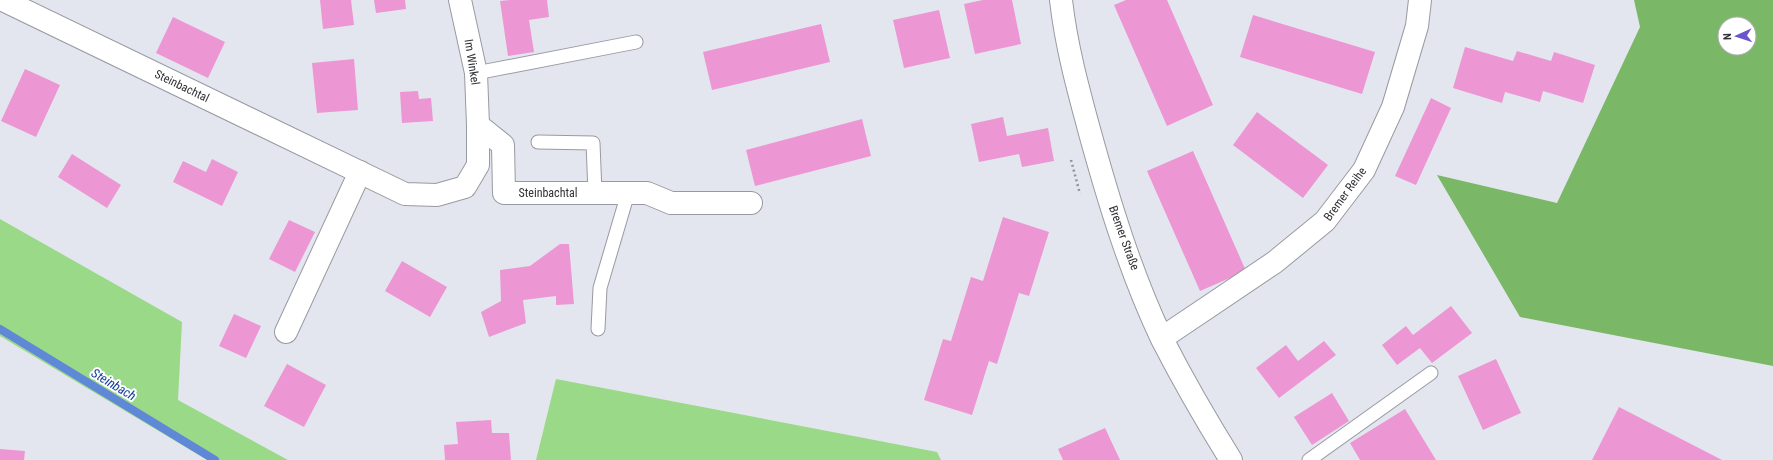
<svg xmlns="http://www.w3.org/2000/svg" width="1773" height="460" viewBox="0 0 1773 460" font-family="'Roboto Condensed',sans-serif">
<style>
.green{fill:#9ad987}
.forest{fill:#7ab867;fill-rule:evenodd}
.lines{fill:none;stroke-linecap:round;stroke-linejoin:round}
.stream{stroke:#5f88d7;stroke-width:8}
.building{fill:#ec96d3}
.lane-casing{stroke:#989aa2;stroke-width:15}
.street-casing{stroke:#989aa2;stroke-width:24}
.secondary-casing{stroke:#989aa2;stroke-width:24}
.path{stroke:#929399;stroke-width:2.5;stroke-dasharray:2 3;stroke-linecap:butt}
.lane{stroke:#fff;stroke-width:13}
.street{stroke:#fff;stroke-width:22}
.secondary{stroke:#fff;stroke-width:22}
.labels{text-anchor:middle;stroke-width:4;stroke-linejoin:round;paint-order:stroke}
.street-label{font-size:12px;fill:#303134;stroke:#fff}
.water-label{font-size:13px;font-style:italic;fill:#123f9b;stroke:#fff}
</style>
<rect width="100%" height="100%" fill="#e4e6ef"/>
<!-- green -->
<g class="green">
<path d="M0,219L182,322L178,400L288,460H207L0,336Z"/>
<path d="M556,379L937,452L941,460H536Z"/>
</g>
<!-- forest -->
<path class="forest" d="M1634,0H1773V366L1520,317L1437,175L1557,203L1640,27ZM1725,24H1749V48H1725Z"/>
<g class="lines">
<!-- stream -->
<path class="stream" d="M0,329L215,460"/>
</g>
<!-- building -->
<g class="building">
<path d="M320,0H351L354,25L323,29Z"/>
<path d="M374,0H405L406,9L376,13Z"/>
<path d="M510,0H547L549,17L529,20L534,52L508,56L500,1Z"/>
<path d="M983,0H1012L1021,44L975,54L964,4Z"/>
<path d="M1126,0H1167L1213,105L1167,126L1114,5Z"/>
<path d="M939,10L950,58L904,68L893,20Z"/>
<path d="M1253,15L1375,52L1362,94L1240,57Z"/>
<path d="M173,17L225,42L208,78L156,53Z"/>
<path d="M821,24L830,62L712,90L703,52Z"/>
<path d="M1465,47L1513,61L1517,51L1551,61L1554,52L1595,65L1583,103L1543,91L1540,102L1505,92L1502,103L1453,88Z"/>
<path d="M354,59L358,110L317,113L312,63Z"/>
<path d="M25,69L60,85L36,137L1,121Z"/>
<path d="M418,91L419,99L431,98L433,121L402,123L400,92Z"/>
<path d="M1431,98L1451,108L1416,185L1395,176Z"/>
<path d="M1257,112L1328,165L1303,198L1233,145Z"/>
<path d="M1003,117L1007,136L1048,128L1054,161L1022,167L1019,154L979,162L971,124Z"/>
<path d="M862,119L871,156L755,186L746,150Z"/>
<path d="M1193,151L1246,271L1200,291L1147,171Z"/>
<path d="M72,154L121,185L107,208L58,177Z"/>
<path d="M212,159L238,172L222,206L173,182L183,161L206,172Z"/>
<path d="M1003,217L1049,232L1029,296L1019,293L997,364L989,361L972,415L924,400L943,339L951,341L971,277L983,281Z"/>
<path d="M289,220L315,232L295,272L269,259Z"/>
<path d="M560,244H569L574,304L556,305V296L523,300L526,323L489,337L481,312L501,301L500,270L530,266Z"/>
<path d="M402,261L447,287L430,317L385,291Z"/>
<path d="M1451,306L1472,333L1432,363L1420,348L1397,365L1382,345L1406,326L1413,335Z"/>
<path d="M234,314L261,326L246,358L219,346Z"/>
<path d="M1324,341L1336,355L1279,398L1256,368L1286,345L1298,361Z"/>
<path d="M1496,359L1521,413L1483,430L1458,376Z"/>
<path d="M287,364L326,385L304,427L264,406Z"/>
<path d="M1332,393L1349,421L1312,445L1294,417Z"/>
<path d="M1619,407L1722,460H1592Z"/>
<path d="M1405,409L1436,460H1360L1350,443Z"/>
<path d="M491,420L492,433H509L511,460H445L444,445L458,444L456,422Z"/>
<path d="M1105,428L1120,460H1063L1058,449Z"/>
<path d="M0,449L25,451L24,460H0Z"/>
</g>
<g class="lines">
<!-- lane casing -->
<g class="lane-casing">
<g id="lane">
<path d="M476,73L636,42"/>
<path d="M538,142L593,143L595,193"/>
<path d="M598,329L600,288L628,193"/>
<path d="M1309,460L1431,373"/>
</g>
</g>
<!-- street casing -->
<g class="street-casing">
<g id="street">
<path d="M3,0L405,194L437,195L465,187L478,165V125L476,73L460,0"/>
<path d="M478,125L503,145L504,193H647L671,203H751"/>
<path d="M286,332L360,172"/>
<path d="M1162,338L1275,262L1325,221L1364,170L1393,107L1417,26L1420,0"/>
</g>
</g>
<!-- secondary casing -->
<g class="secondary-casing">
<path id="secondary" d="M1061,0C1066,45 1078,89 1090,133C1109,202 1131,274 1162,339C1183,380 1206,420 1231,460"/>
</g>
<!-- path -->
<path class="path" d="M1071,160L1080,194"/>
<!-- lane -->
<use href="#lane" class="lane"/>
<!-- street -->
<use href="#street" class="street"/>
<!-- secondary -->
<use href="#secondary" class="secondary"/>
</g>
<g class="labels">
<!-- street labels -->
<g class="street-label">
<text transform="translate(472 62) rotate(81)" y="4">Im Winkel</text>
<text transform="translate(182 86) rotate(26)" y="4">Steinbachtal</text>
<text x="548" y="197">Steinbachtal</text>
<text transform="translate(1345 194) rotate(-54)" y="4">Bremer Reihe</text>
<text transform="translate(1124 238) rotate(70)" y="4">Bremer Straße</text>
</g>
<!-- water labels -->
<g class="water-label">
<text transform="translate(114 384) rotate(31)" y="5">Steinbach</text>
</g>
</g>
<!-- north arrow -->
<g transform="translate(1737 36) rotate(267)"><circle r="19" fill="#ffffff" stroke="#acadae"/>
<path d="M0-3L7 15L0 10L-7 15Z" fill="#6b55ce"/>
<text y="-6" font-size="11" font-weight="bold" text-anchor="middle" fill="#303134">N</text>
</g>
</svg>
